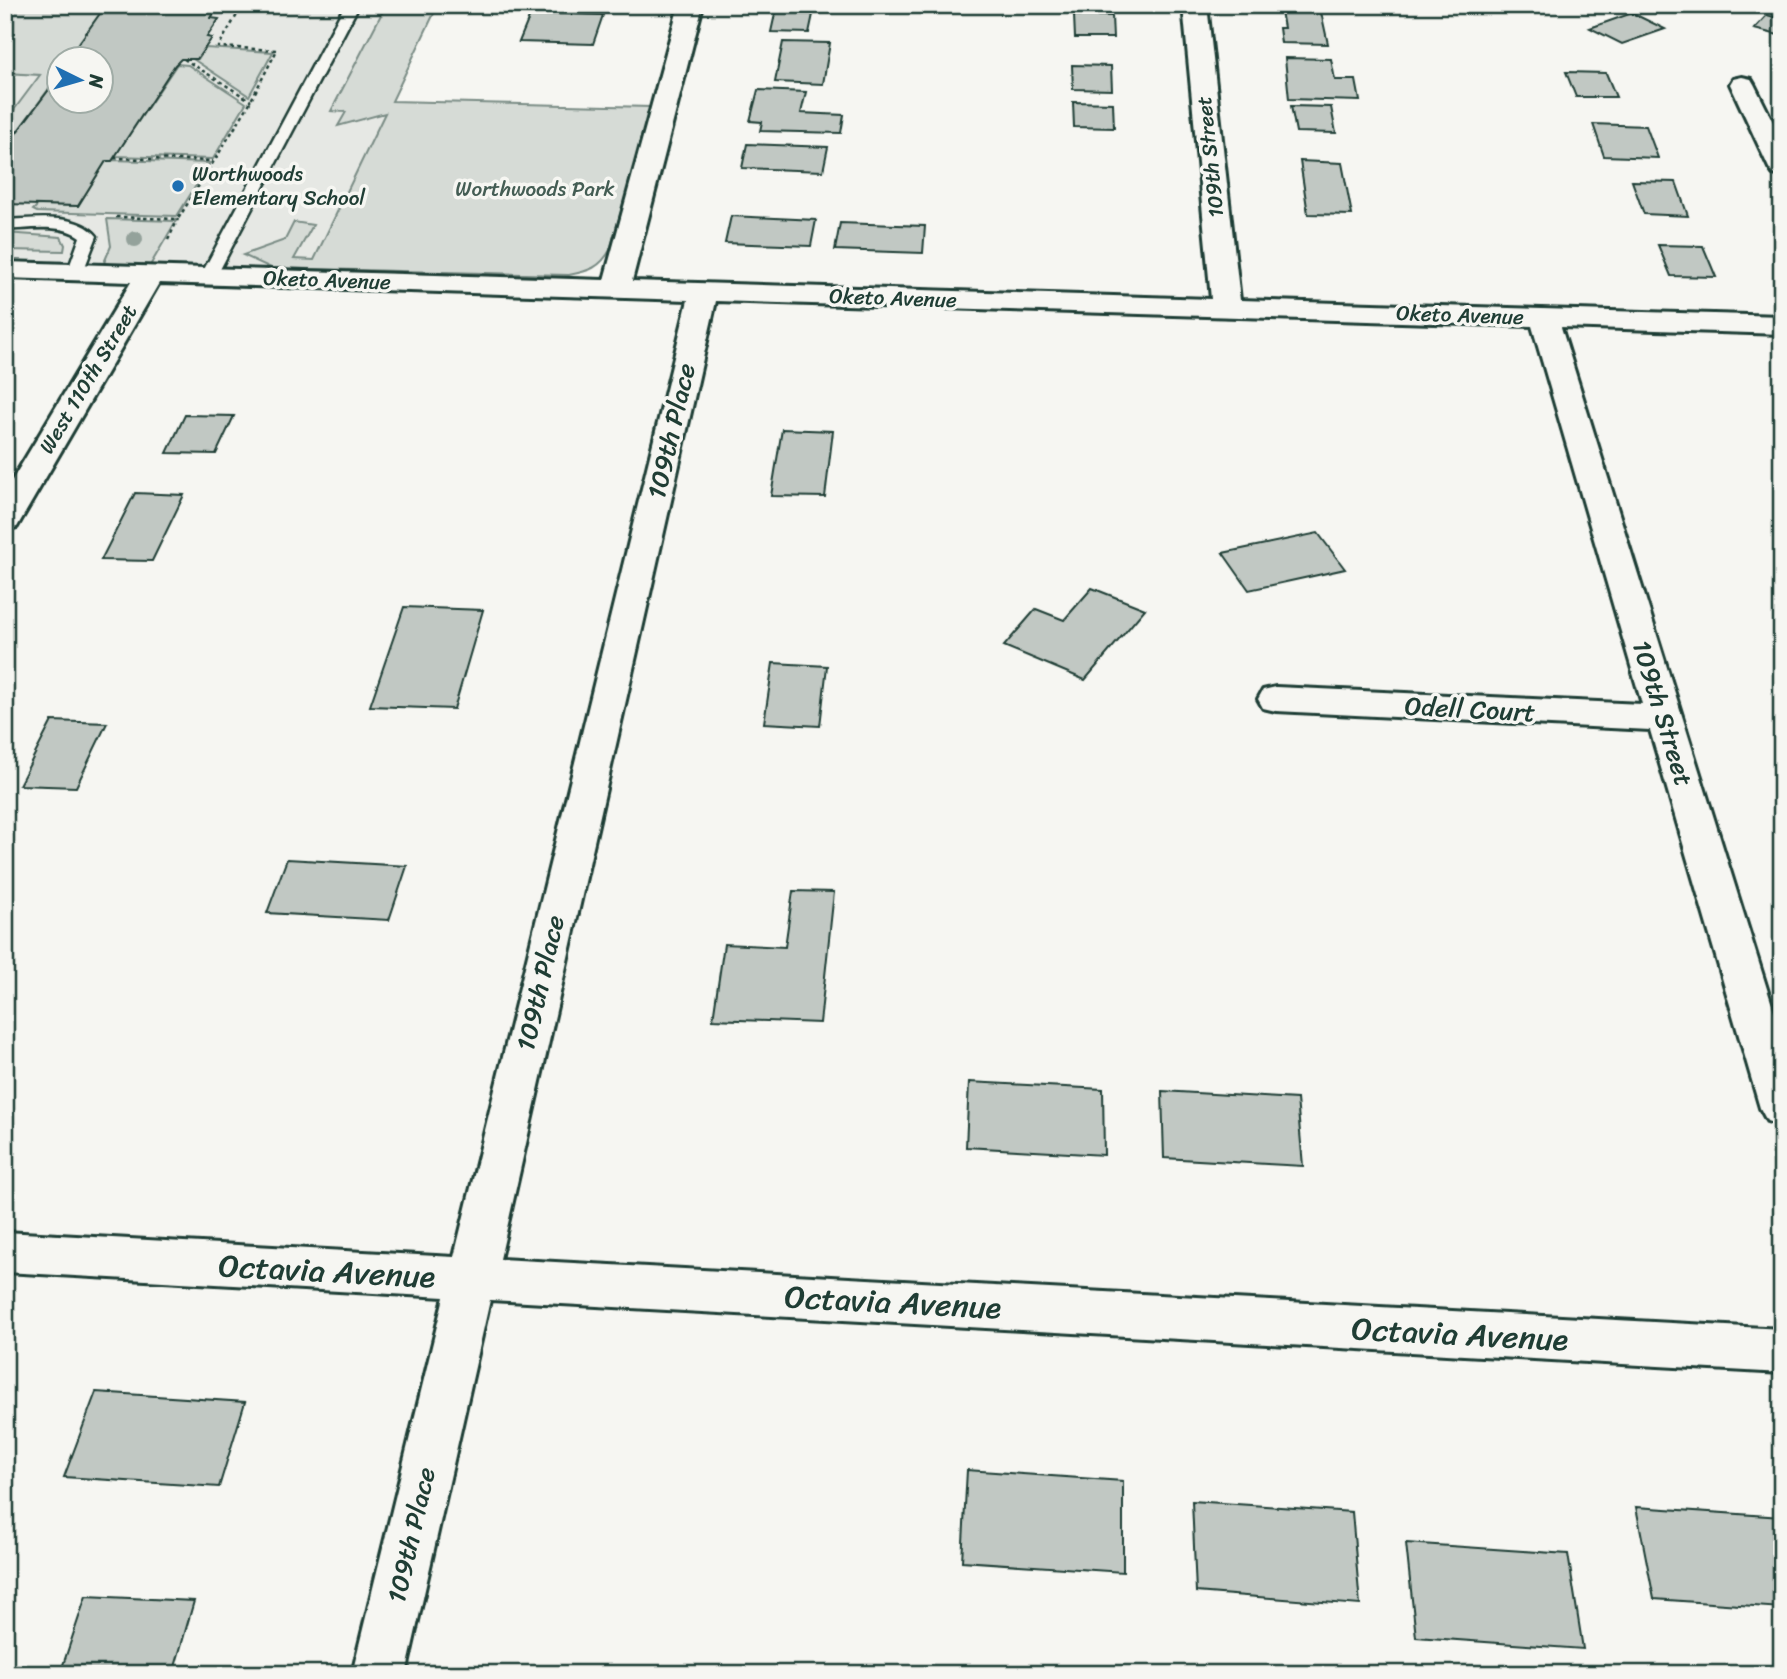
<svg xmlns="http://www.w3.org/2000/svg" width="1787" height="1679" viewBox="0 0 1787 1679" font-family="Sriracha,sans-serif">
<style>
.built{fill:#e6e8e4;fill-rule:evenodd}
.green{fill:#d6dbd6;stroke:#7a8c85;stroke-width:2}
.building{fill:#c1c8c3;stroke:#1f3d34;stroke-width:2}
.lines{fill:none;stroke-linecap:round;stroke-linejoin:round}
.service-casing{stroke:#1f3d34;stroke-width:5}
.minor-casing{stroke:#1f3d34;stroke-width:6}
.path{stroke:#1f3d34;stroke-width:2.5;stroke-dasharray:3.5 3.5;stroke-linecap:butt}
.service{fill:#f6f6f2;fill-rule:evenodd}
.minor{fill:#f6f6f2;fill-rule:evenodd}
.tree{fill:#94a29b}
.poi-dot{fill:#1f6fb2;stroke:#f6f6f2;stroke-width:2.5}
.labels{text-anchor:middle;stroke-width:7;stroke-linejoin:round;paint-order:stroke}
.far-street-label{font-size:21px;fill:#1f3d34;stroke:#f6f6f2}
.far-poi-label{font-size:21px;fill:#1f3d34;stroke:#f6f6f2;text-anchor:start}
.far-park-label{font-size:21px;fill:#445d54;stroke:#f6f6f2}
.street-label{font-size:26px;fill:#1f3d34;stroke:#f6f6f2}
.near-street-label{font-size:32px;fill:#1f3d34;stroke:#f6f6f2}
</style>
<rect width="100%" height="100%" fill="#f6f6f2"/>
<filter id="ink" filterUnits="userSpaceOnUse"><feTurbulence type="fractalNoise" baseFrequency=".0143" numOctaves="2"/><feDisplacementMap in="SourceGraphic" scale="14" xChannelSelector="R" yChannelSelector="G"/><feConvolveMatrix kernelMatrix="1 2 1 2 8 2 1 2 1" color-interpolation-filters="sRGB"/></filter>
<g filter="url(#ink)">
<!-- built -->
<path class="built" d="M5,5H438L307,274L5,265ZM60,60H102V102H60Z"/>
<!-- green -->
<g class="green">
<path d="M5,5H107L67,59L60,60L59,75L5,148V122L40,75L5,73Z"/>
<path d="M386,5H438L392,101L651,107L610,250C600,268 589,271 569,275L271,268L243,255L285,240L294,222L313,225L294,259L314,260L385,113L338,126L346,112L331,111Z"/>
<path d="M205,48L273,52L249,96L193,59H198Z"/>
<path d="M177,64L188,65L246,103L213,159L115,156Z"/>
<path d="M106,161L112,160L210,163L177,216L37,212L33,210L38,205L78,206Z"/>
<path d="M107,219L176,221L148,269L103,265L111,246Z"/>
<path d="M5,233L61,237L65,245L64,251L5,250Z"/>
</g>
<!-- building -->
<g class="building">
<path d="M106,5H219L211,18L219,19L207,37L212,38L197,59H181L175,65L112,161H106L78,206L5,204V148L60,75V102H102V60H67Z"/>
<path d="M777,5H815L809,33L771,32Z"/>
<path d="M1281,11L1321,12L1328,44L1281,43L1279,28H1284Z"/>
<path d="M531,13L603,15L593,44L519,42Z"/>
<path d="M1632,13L1665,29L1622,44L1590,28Z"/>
<path d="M1074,15L1112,16L1113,38H1075Z"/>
<path d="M1767,15L1782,19V36L1754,29Z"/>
<path d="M783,42L830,43L823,84L775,82Z"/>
<path d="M1285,58L1331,59L1335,80H1356L1360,101L1289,99Z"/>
<path d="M1072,65L1111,66L1112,90L1073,89Z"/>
<path d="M1566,72L1606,73L1616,97H1576Z"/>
<path d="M758,90L806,92L801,113L844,115L841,133L760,131L762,122L750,121Z"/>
<path d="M1073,102L1113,103L1114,128L1074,127Z"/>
<path d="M1291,106L1331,107L1336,133L1296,132Z"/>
<path d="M1593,124L1646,126L1658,158L1604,156Z"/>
<path d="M747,144L828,147L823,171L742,168Z"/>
<path d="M1300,161L1342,163L1352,215L1308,214Z"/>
<path d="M1632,181L1676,182L1688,216L1644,214Z"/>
<path d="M731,216L816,220L811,246L725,243Z"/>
<path d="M840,223L925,226L923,253L835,250Z"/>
<path d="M1658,245L1703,246L1716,277L1671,276Z"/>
<path d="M185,415L234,416L216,454L167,453Z"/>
<path d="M782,429L833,431L825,497L771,496Z"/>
<path d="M135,493L184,495L152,561L101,560Z"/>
<path d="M1318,533L1345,569L1249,590L1223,553Z"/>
<path d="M1092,588L1145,609L1085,680L1004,646L1036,609L1064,620Z"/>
<path d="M404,607L483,610L454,709L370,706Z"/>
<path d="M773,663L827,666L820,726L764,723Z"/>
<path d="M52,721L107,723L76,787L19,785Z"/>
<path d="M287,859L407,866L389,920L267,913Z"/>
<path d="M793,891L834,892L820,1023L713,1019L724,944L785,947Z"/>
<path d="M969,1082L1103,1089L1104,1155L966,1147Z"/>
<path d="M1162,1091L1297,1099L1303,1166L1164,1158Z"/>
<path d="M96,1392L245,1402L219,1487L64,1477Z"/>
<path d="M967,1470L1123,1481V1572L962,1561Z"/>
<path d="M1192,1501L1352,1512L1360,1605L1196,1592Z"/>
<path d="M1636,1507L1782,1517V1608L1654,1599Z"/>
<path d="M1406,1543L1568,1554L1583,1649L1416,1637Z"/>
<path d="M86,1596L194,1601L173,1674H60Z"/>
</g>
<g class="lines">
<!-- service casing -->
<g class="service-casing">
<g id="service">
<path d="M345,5H359L216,277L208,282L202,281L200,277Z"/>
<path d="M5,220C33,219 77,212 97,236L81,277L75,278L67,273L80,237C61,223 28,229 5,230Z"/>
</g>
</g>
<!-- minor casing -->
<g class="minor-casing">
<g id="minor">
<path d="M679,5H703L632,281L1211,299L1183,5H1207L1240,300L1782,316V334L1561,327L1782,1037V1126L1767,1121L1760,1108L1650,730L1276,711L1263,708L1258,699L1263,690L1276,687L1642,704L1532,326L716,301L500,1259L1782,1329V1373L490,1300L406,1674H352L444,1297L5,1272V1232L454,1257L688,300L159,283L21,520L17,527L5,530V492L131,282L5,278V262L604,280Z"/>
<path d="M1742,77L1751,79L1754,84L1782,140V176L1773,174L1769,168L1730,84L1733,79Z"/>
</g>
</g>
<!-- path -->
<g class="path">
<path d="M184,59L251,101"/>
<path d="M114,158L213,161"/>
<path d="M116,217L178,219L247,108L277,50L218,47L243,5"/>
<path d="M168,240L178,219"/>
</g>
<!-- service -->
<use href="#service" class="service"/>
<!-- minor -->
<use href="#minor" class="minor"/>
</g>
<!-- trees -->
<circle class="tree" cx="135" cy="239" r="8"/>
</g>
<!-- markers -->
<circle class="poi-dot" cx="178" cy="186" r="7"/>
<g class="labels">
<!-- far-street labels -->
<g class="far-street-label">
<text transform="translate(1210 157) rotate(-96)" y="7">109th Street</text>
<text transform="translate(327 280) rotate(2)" y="7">Oketo Avenue</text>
<text transform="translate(893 298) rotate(2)" y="7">Oketo Avenue</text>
<text transform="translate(1460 315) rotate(2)" y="7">Oketo Avenue</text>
<text transform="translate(88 379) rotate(-59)" y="7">West 110th Street</text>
</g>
<!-- far-poi labels -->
<g class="far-poi-label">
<text x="192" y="181">Worthwoods<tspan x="192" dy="24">Elementary School</tspan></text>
</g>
<!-- far-park labels -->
<g class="far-park-label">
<text x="535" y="196">Worthwoods Park</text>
</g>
<!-- street labels -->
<g class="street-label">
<text transform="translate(671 431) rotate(-77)" y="9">109th Place</text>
<text transform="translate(1470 709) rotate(3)" y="9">Odell Court</text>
<text transform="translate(1663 713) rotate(73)" y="9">109th Street</text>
<text transform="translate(540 983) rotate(-77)" y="9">109th Place</text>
<text transform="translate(411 1535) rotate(-77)" y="9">109th Place</text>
</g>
<!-- near-street labels -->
<g class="near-street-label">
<text transform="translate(327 1271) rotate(3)" y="11">Octavia Avenue</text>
<text transform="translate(893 1302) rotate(3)" y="11">Octavia Avenue</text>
<text transform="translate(1460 1334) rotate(3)" y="11">Octavia Avenue</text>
</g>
</g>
<!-- margin -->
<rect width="1787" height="1679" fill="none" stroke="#f6f6f2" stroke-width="28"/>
<rect x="14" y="14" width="1759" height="1651" fill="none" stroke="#1f3d34" stroke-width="2.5" filter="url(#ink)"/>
<!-- north arrow -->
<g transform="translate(80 80) rotate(95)"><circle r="33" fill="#f6f6f2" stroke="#a0aca6" stroke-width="2"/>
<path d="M0-5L12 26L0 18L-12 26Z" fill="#1f6fb2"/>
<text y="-10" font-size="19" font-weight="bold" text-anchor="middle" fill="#1f3d34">N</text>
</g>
</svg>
